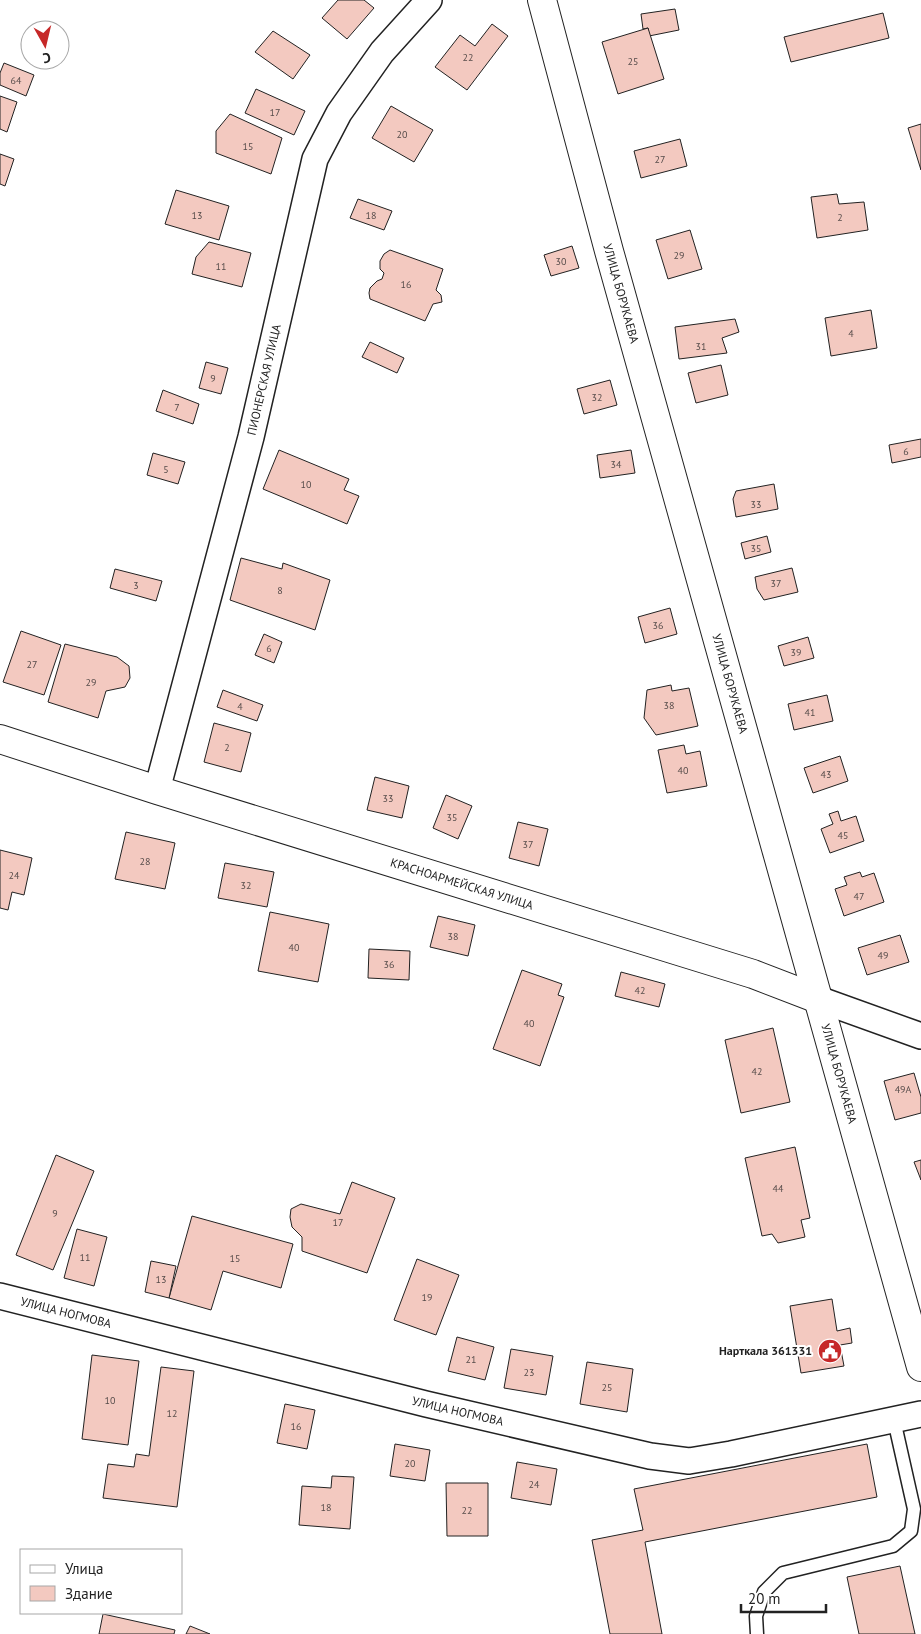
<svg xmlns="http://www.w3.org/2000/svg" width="921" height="1634" viewBox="0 0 921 1634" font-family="'PT Sans',sans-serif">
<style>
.building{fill:#f3c9c0;stroke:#222}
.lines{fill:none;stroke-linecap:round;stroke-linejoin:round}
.lane-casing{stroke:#222;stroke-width:15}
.street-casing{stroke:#222;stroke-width:28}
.secondary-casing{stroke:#222;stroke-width:30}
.lane{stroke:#fff;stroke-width:12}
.street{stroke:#fff;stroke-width:25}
.secondary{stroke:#fff;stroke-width:28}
.labels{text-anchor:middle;stroke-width:4;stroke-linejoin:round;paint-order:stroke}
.number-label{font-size:10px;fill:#564c4a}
.street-label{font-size:12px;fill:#222;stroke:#fff}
.poi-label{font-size:12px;font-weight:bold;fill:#222;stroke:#fff;text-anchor:end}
</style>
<rect width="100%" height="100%" fill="#fff"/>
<!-- building -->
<g class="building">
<path d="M338,0H364L374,8L347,39L322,18Z"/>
<path d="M675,9L679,30L649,36L648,28L643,29L641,14Z"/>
<path d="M883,13L889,38L791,62L784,37Z"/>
<path d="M492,24L508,36L467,90L435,67L460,35L475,46Z"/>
<path d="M648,28L664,79L618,94L602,42Z"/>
<path d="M273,31L310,55L293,79L255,52Z"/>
<path d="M4,63L34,75L26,96L0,85V73Z"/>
<path d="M256,89L305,111L294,135L245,113Z"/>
<path d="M0,96L17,102L7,132L0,129Z"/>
<path d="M391,106L433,130L414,162L372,138Z"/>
<path d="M230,114L282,138L271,174L216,153V131Z"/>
<path d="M921,124V170L908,128Z"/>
<path d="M680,139L687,166L641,178L634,151Z"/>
<path d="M0,154L14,159L5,186L0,184Z"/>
<path d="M176,190L229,206L219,240L165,224Z"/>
<path d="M837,194L839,204L864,202L868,230L817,238L811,197Z"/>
<path d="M358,199L392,211L384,230L350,218Z"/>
<path d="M690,230L702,269L668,279L656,240Z"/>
<path d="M209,242L251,253L242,287L192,274L196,257Z"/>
<path d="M572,246L579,268L551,276L544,255Z"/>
<path d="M390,250L443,269L436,290L441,295L442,302L433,304L425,321L370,299L369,293L370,288L377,281L382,279L384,273L380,269V261L384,254Z"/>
<path d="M871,310L877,348L831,356L825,318Z"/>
<path d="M735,319L739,332L722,338L727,353L679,359L675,327Z"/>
<path d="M370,342L404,358L397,373L362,357Z"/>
<path d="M206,362L228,368L221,394L199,388Z"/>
<path d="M721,365L728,395L696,403L688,373Z"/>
<path d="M610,380L617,405L584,414L577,389Z"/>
<path d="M163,390L199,404L193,424L156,411Z"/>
<path d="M921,439V457L892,463L889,445Z"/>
<path d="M279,450L349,479L344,490L359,496L347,524L263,489Z"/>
<path d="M631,450L635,473L600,478L597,455Z"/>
<path d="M153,453L185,462L178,484L147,475Z"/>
<path d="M774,484L778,509L736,517L733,499L736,491Z"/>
<path d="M767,536L771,552L745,559L741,543Z"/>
<path d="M241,558L282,569L283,563L330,580L315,630L230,600Z"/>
<path d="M792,568L798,592L764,600L757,589L755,577Z"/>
<path d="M115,569L162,581L156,601L110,588Z"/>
<path d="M670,608L677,634L645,643L638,617Z"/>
<path d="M21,631L61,645L44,695L3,682Z"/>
<path d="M264,634L282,642L274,663L255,655Z"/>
<path d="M808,637L814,658L784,666L778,646Z"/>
<path d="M65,644L117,657L129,666L130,678L125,687L106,691L98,718L48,702Z"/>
<path d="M671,685L672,691L689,688L698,726L656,735L644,718L647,690Z"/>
<path d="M223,690L263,705L257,721L217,707Z"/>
<path d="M827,695L833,721L794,730L788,704Z"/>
<path d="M214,723L251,733L241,772L204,762Z"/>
<path d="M684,745L686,754L700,751L707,786L667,793L658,750Z"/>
<path d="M840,756L848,781L813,793L804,768Z"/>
<path d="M375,777L409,786L402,818L367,810Z"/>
<path d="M446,795L472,806L458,839L433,828Z"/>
<path d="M838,811L841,821L856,816L864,841L830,853L821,829L833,824L829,814Z"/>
<path d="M518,822L548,829L539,866L509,858Z"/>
<path d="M126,832L175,843L165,889L115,879Z"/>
<path d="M0,850L32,858L24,895L12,892L8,910L0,908Z"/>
<path d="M225,863L274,872L267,907L218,898Z"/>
<path d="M860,872L862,877L874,873L884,902L844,916L835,889L847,885L844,877Z"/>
<path d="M270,912L329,924L318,982L258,971Z"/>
<path d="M438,916L475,925L468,956L430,947Z"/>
<path d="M900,935L909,962L867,975L858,948Z"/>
<path d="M369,949L410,951L409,980L368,978Z"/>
<path d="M522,970L562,984L558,995L564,997L540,1066L493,1049Z"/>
<path d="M621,972L665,984L659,1007L615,996Z"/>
<path d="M773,1028L790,1102L741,1113L725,1040Z"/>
<path d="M914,1073L921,1097V1113L895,1120L884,1081Z"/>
<path d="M795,1147L810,1218L801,1220L805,1237L778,1243L772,1234L762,1236L745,1158Z"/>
<path d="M56,1155L94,1171L53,1270L16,1255Z"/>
<path d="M921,1160V1180L914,1162Z"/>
<path d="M352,1182L395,1198L367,1273L302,1251V1237L292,1227L290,1217L291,1209L301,1204L340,1214Z"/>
<path d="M192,1216L293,1244L281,1288L223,1271L211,1310L169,1298Z"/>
<path d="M77,1229L107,1237L94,1286L64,1278Z"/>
<path d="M417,1259L459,1275L436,1335L394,1320Z"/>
<path d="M151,1261L176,1266L169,1298L145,1292Z"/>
<path d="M832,1299L837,1331L850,1328L852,1343L840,1345L844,1366L801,1373L790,1306Z"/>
<path d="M457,1337L494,1347L485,1380L448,1371Z"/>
<path d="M511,1349L553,1356L546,1395L504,1388Z"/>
<path d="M92,1355L139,1361L128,1445L82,1439Z"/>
<path d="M587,1362L633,1369L627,1412L580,1404Z"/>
<path d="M161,1367L194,1371L177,1507L103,1498L108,1464L134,1467L136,1454L149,1456Z"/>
<path d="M285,1404L315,1410L307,1449L277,1443Z"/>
<path d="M395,1444L430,1450L425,1481L390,1476Z"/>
<path d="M867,1444L877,1497L645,1542L662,1634H610L592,1540L643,1530L634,1489Z"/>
<path d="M517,1462L557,1469L551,1505L511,1498Z"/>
<path d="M332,1476L354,1477L350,1529L299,1525L302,1486L331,1488Z"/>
<path d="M446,1483H488V1536H447Z"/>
<path d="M900,1566L915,1634H859L847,1577Z"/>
<path d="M103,1614L175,1630L174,1634H99Z"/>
<path d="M190,1626L210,1634H186Z"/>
</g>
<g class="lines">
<!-- lane casing -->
<g class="lane-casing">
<path id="lane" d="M757,1634L756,1616L764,1592L783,1573L893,1546L911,1531L914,1509L894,1420"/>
</g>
<!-- street casing -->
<g class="street-casing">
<g id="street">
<path id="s1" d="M157,790L251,437L315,159L339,113L382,52L429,0"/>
<path d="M818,999L921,1036"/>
<path id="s2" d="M0,1296L426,1404L650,1456L689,1461L731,1454L921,1414"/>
</g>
</g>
<!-- secondary casing -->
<g class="secondary-casing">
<g id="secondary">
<path id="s3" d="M542,0L609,251L921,1367"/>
<path id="s4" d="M0,739L157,790L753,974L818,999"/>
</g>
</g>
<!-- lane -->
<use href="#lane" class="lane"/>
<!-- street -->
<use href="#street" class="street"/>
<!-- secondary -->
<use href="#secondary" class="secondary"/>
</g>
<!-- icons -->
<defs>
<g id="civic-disc" transform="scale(1.25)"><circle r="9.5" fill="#c62828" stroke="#fff"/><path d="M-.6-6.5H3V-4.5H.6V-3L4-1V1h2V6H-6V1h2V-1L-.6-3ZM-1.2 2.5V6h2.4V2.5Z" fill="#fff"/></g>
</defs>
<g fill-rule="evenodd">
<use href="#civic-disc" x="830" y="1351"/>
</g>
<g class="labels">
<!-- number labels -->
<g class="number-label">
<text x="468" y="61">22</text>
<text x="633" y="65">25</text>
<text x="16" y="84">64</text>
<text x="275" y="116">17</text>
<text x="402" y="138">20</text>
<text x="248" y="150">15</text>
<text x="660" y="163">27</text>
<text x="197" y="219">13</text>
<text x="371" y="219">18</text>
<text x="840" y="221">2</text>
<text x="679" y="259">29</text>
<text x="561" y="265">30</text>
<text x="221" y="270">11</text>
<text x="406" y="288">16</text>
<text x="851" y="337">4</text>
<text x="701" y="350">31</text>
<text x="213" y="382">9</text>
<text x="597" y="401">32</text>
<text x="177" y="411">7</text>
<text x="906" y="455">6</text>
<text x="616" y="468">34</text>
<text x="166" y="473">5</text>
<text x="306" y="488">10</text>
<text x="756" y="508">33</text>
<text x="756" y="552">35</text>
<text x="776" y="587">37</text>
<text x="136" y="589">3</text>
<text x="280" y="594">8</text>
<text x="658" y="629">36</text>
<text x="269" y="652">6</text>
<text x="796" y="656">39</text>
<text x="32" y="668">27</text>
<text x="91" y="686">29</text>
<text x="669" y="709">38</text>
<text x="240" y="710">4</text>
<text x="810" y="716">41</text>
<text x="227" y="751">2</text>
<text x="683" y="774">40</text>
<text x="826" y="778">43</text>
<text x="388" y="802">33</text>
<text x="452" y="821">35</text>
<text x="843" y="839">45</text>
<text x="528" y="848">37</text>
<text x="145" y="865">28</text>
<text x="14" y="879">24</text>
<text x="246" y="889">32</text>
<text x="859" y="900">47</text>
<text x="453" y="940">38</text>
<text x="294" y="951">40</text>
<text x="883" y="959">49</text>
<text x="389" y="968">36</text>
<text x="640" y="994">42</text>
<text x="529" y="1027">40</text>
<text x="757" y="1075">42</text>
<text x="903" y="1093">49А</text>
<text x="778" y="1192">44</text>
<text x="55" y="1217">9</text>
<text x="338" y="1226">17</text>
<text x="85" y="1261">11</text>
<text x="235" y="1262">15</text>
<text x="161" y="1283">13</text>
<text x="427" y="1301">19</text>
<text x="471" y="1363">21</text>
<text x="529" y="1376">23</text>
<text x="607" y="1391">25</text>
<text x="110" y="1404">10</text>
<text x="172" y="1417">12</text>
<text x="296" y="1430">16</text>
<text x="410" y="1467">20</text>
<text x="534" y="1488">24</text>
<text x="326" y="1511">18</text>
<text x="467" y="1514">22</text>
</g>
<!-- street labels -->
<g class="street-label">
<text dy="4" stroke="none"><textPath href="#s3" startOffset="304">УЛИЦА БОРУКАЕВА</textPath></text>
<text dy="4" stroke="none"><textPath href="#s1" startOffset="424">ПИОНЕРСКАЯ УЛИЦА</textPath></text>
<text dy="4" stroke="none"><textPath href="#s3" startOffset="709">УЛИЦА БОРУКАЕВА</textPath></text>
<text dy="4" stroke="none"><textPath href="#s4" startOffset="484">КРАСНОАРМЕЙСКАЯ УЛИЦА</textPath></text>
<text dy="4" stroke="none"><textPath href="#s3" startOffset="1114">УЛИЦА БОРУКАЕВА</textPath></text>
<text dy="4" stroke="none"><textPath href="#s2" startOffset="68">УЛИЦА НОГМОВА</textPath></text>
<text dy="4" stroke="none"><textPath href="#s2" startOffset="472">УЛИЦА НОГМОВА</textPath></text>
</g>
<!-- poi labels -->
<g class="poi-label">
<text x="812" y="1355">Нарткала 361331</text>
</g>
</g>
<!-- legend -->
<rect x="20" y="1549" width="162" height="65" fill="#ffffff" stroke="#a7a7a7"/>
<rect x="30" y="1565" width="25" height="8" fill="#ffffff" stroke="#a7a7a7"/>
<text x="65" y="1574" font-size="15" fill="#222222">Улица</text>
<rect x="30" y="1586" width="25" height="15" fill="#f3c9c0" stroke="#a7a7a7"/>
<text x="65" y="1599" font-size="15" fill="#222222">Здание</text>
<!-- north arrow -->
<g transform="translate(45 45) rotate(172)"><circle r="24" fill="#ffffff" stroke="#a7a7a7"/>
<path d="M0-4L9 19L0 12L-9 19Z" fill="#c62828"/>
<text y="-8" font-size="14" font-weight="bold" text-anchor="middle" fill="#222222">С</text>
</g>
<!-- scale -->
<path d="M741 1604v8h85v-8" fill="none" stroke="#222222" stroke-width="2.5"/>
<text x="748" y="1604" font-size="15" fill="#222222" stroke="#ffffff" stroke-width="4" paint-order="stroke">20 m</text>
</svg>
